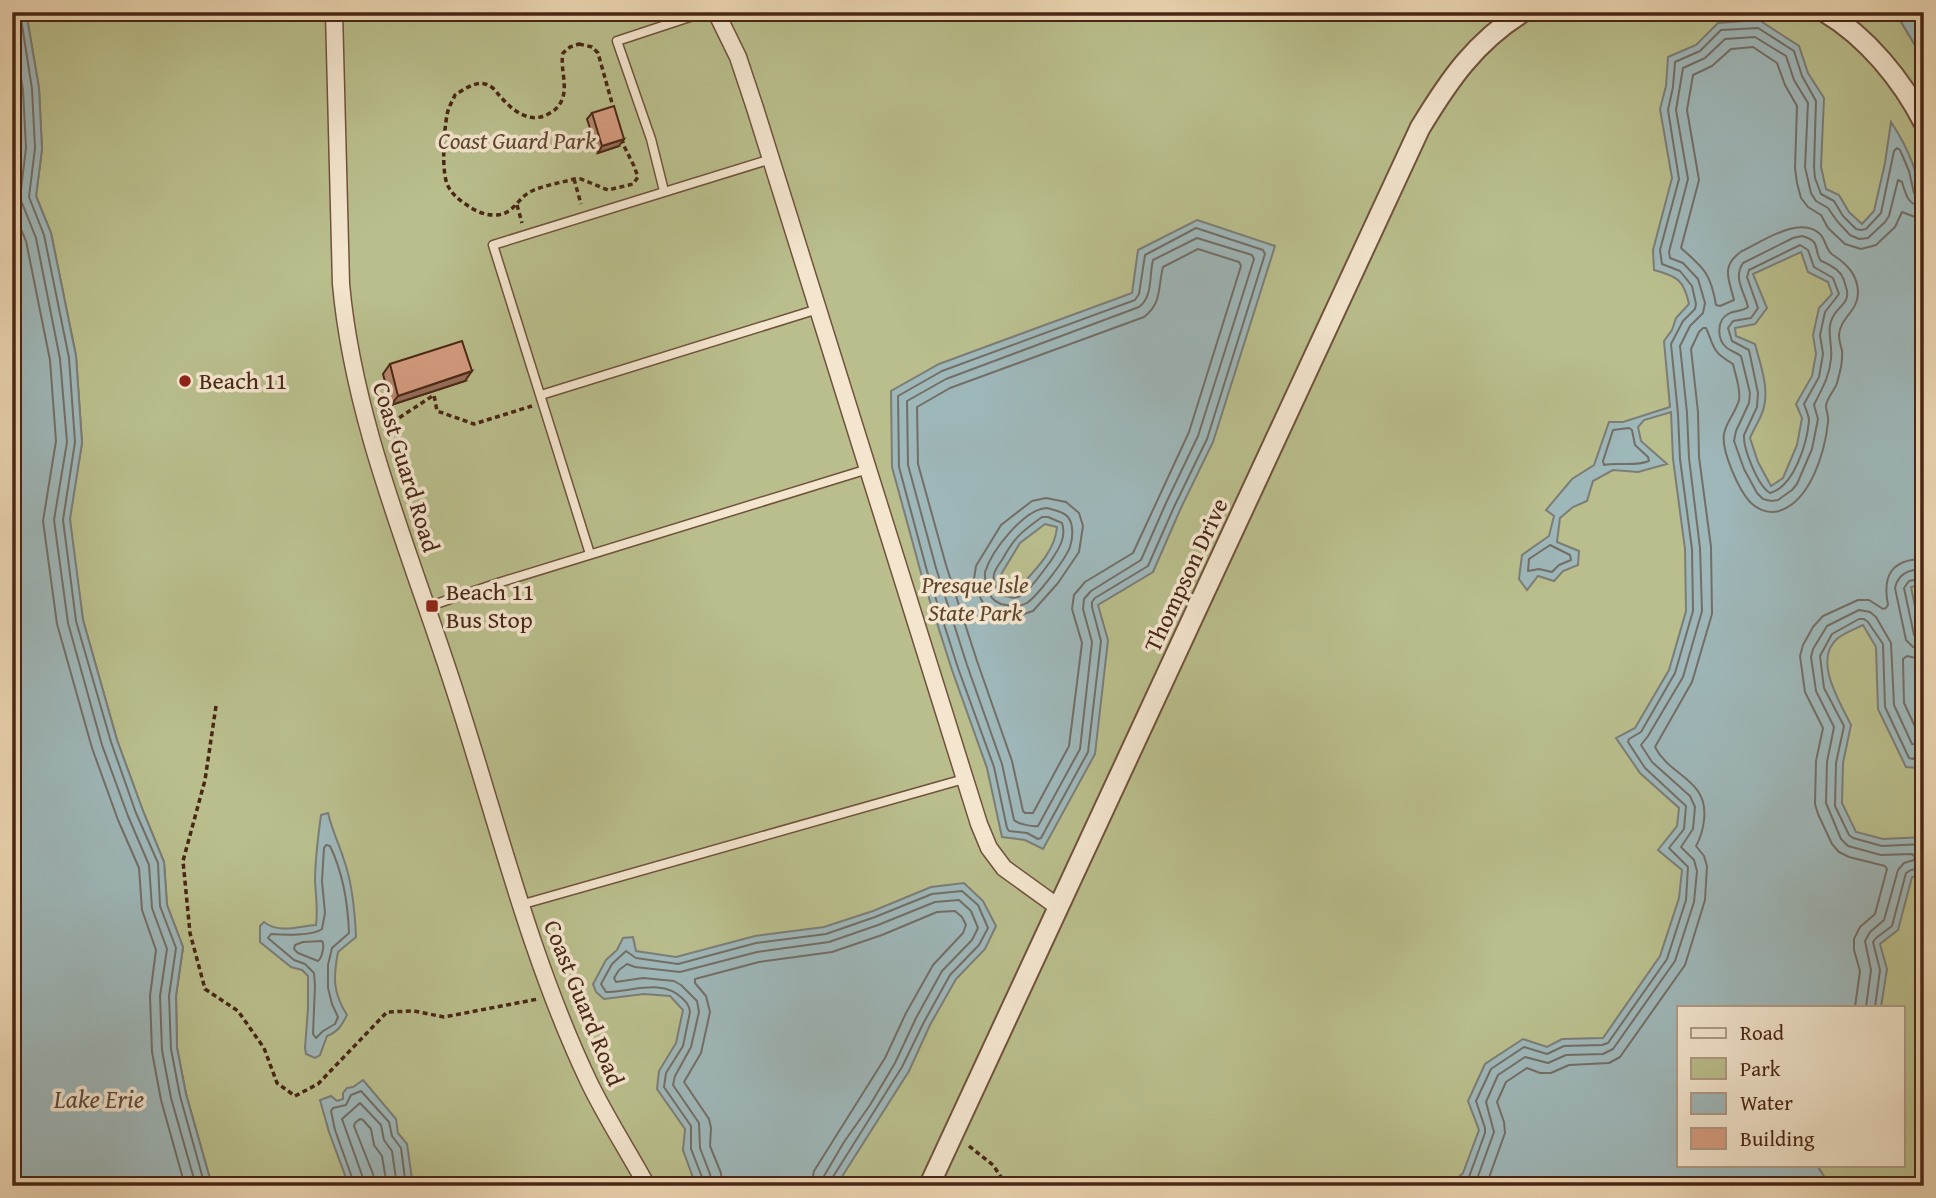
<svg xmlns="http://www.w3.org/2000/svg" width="1936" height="1198" viewBox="0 0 1936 1198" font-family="'Gentium Book Plus',serif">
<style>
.green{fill:#b9be8c;stroke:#807250;stroke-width:2;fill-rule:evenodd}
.water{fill:#9eb7b9;stroke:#7c7d77;stroke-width:2;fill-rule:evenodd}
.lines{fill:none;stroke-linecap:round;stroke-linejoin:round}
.shore{stroke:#736e66;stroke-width:2}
.service-casing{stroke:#71523c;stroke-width:11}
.minor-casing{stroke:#71523c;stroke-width:19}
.tertiary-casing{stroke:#71523c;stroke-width:23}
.path{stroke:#482614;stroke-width:3.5;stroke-dasharray:5 3.5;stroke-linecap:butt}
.service{stroke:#f3e5ce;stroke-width:8}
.minor{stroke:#f3e5ce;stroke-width:16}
.tertiary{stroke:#f3e5ce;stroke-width:19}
.wall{fill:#b8866e;stroke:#482614;stroke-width:2}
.shaded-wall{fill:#966d5a;stroke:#482614;stroke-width:2}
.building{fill:#d69c80;stroke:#482614;stroke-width:2}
.poi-dot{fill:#8f2418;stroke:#f3e5ce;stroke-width:2.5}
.labels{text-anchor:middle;stroke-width:7;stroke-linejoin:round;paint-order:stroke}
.park-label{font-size:24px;font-style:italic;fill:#5f442c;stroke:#f3e5ce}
.poi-label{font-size:24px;fill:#482614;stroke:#f3e5ce;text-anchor:start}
.street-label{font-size:24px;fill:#482614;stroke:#f3e5ce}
.water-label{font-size:26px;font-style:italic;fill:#5e4a3d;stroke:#f3e5ce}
</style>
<rect width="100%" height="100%" fill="#edd7b4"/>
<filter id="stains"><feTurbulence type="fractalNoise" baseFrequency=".00286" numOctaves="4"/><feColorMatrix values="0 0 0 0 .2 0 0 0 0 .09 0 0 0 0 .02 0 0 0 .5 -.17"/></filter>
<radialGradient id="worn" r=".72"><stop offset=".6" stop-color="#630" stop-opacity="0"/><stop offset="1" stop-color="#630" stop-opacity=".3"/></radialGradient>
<!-- green -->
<path class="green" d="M26,12H1895L1924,60V1186H212L186,1094L177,1048L176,996L183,947L167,905L164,862L143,811L117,740L83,620L69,519L82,443L76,356L51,233L36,196L42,149L39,88ZM1679,1007H1903V1165H1679Z"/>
<!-- water -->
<g class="water">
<path d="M12,12H26L39,88L42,149L36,196L51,233L76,356L82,443L70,519L83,620L117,740L143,811L164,862L167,905L183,947L176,996L177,1048L186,1094L212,1186H12Z"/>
<path d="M1895,12H1924V60Z"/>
<path d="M1759,20L1799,46L1808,73L1824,98L1821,167L1826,189L1839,195L1849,212L1862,224L1874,211L1885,163L1891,122C1911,152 1917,173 1924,207V590L1922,585L1911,587L1924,649V753L1918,768L1906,767L1878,709L1876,647L1863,625C1855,629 1844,633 1838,638C1812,659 1840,702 1851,725L1843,763L1842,803L1856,832L1883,839L1924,837V874L1912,877L1898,930L1880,944L1887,969L1881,1007H1679V1165H1817L1830,1186H1449L1463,1173L1479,1130L1468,1101L1485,1064L1523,1039L1547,1047L1562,1039L1603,1038L1660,956L1679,898L1682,870L1658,850L1677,826L1679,808L1640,773L1616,738L1635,728L1669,670L1686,611L1685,549L1673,459L1671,412L1644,420L1638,427L1641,441L1667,464L1638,472L1613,470L1593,481L1587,501L1573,507L1560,518L1557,542L1579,551L1578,565L1563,571L1554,581L1538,576L1527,590L1519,579L1522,555L1549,536L1554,516L1546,510L1572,479L1594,465L1609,422H1623L1670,407L1664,341L1672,330L1676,318L1689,304C1684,280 1677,276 1654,270L1653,250L1672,178L1660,109L1666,86L1668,57L1696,45L1718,23ZM1801,252L1808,272L1828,282L1832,294L1819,308L1813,335L1816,354L1812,376L1796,404L1802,418L1797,445L1783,478L1771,486L1758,462L1750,438C1754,428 1762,417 1764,407C1769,387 1760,363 1755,344L1736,336L1735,328L1755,324L1767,308L1753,274Z"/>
<path d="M1197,220L1275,246L1213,442L1180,510L1153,572L1098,605L1108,640L1095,754L1043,849L1025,840L1002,837L987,768L952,670L921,573L892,467L891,391L939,364L1132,293L1138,250ZM1045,524L1057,527C1055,552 1034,571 1017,590L1005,589L1000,576L1020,543Z"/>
<path d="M328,813C332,830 339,844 344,860C352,882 355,914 356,937L338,952C333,978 333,993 347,1015C342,1025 338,1032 327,1036L320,1055L315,1058L306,1054L305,1048L308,1008V976L302,970L291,967L260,942V926L264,922C279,934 299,926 316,925C318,910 316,896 315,881C315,859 318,837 321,815Z"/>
<path d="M964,883L983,901L996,926L985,949L956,979L930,1025L909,1071L836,1186H696L683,1150L685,1129L657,1089L659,1071L676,1043L683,1010L670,996L644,994L604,999L596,992L593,984L606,960L617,950L623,938L633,937L636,951L676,957L755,936L824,927L873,911L931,887Z"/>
<path d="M363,1080L396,1119L398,1133L407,1144L413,1186H349L329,1132L320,1100L331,1096L337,1101L343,1099V1093L347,1088L353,1087Z"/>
</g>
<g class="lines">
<!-- shore -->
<g class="shore">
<path d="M20,12L32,89L35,148L29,197L44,235L69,358L75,442L63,520L76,621L111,742L136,813L158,863L160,906L176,948L169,996L171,1049L180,1096L205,1186"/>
<path d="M12,25L23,90L26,148L20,198L36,238L60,359L67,442L54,520L68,623L102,745L128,816L149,865L152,908L167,949L160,996L162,1050L171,1098L196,1186"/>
<path d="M12,87L15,148L12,172"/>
<path d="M12,208L26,241L50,360L56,441L43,521L57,624L92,748L118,820L139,868L142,910L156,950L150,996L152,1052L161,1100L185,1186"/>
<path d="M1196,228L1263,250L1265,254L1207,439L1174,507L1148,566L1095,598L1092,602V607L1101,641L1088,752L1041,838L1038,839L1027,833L1009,831L1007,828L994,767L958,668L927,571L899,467L898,396L942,371L1135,300L1139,294L1145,255Z"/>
<path d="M1802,236C1822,241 1813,250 1821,261C1822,261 1830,265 1831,266C1840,270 1844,277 1846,287C1851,302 1840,305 1834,315C1825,329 1833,344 1831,359C1829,378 1822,388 1814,405L1818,419L1812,449L1797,484L1792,490L1778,500L1771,501L1763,499L1757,493L1744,469L1734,441L1736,431L1749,403L1750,393L1741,356C1737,353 1731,351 1727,348C1717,340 1716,321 1728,314C1735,310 1742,312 1748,307C1744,291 1733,278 1743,263L1793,238Z"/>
<path d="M1197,238L1252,255L1254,259L1198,436L1166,503L1141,560L1091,591L1084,599L1083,609L1092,642L1080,749L1038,826C1033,827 1018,824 1014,820L1002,764L967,665L936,568L908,465L907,401L946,379L1139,307C1153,297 1149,276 1153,260Z"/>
<path d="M1800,245L1808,250L1814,267L1833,278L1839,294L1825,312L1820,335L1823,354L1819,377L1804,404C1806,410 1809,415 1809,421C1807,443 1794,487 1770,493C1758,486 1743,449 1744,435L1757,407L1758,393L1749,350L1732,341L1728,328L1733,321L1751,318L1758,308L1747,277L1749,270Z"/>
<path d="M1198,249L1239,262L1241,266L1189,432L1133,553L1085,582L1074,595L1072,609L1082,643L1069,746L1033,813H1025L1023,811L1012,761L977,661L946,565L918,464L917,407L950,388L1144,317C1162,304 1158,286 1163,267Z"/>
<path d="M1629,428L1632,430L1635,445L1648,457L1649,461C1634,467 1618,462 1604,465L1603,461L1613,430Z"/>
<path d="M1046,498L1066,502L1079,513L1083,526L1079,552L1058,583L1033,611L1018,616L994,613L985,607L980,597L974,579L976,566L1001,525L1032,501Z"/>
<path d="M1047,508C1054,510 1062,511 1067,516C1074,523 1073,538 1070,547C1065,560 1038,595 1027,603C1020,607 1013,606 1006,605C998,604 992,600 989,593C987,586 984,579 985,572C992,550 1024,509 1047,508Z"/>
<path d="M1042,517H1048L1062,523C1067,538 1058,550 1050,562C1043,571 1031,589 1022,595C1008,604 991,589 994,574C995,570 999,564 1002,560C1014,538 1021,532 1042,517Z"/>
<path d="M1550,545L1570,555L1571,560L1559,565L1552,572L1539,569L1528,571L1529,559Z"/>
<path d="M1924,569C1910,569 1898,573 1895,588L1906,640L1913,647L1924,650"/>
<path d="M1924,578L1909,581L1904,588L1914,635L1918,640L1924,641"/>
<path d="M1924,660L1907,656L1903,659L1904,703L1918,733L1924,734"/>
<path d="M1924,754H1918L1913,759L1909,758L1885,707L1883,644L1868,622L1864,619H1859L1832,634L1820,656L1824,688L1844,726L1836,763L1835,806L1849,835L1853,838L1882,846L1924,844"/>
<path d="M326,845L330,846C343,873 348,904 349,933L332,948L328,965V988L332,1004L338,1017L335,1024L323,1031L316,1038L313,1034L315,986L314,973L305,964L294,960L268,938L271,934C284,935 313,936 322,929L325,913L322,881L324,848Z"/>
<path d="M322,941C325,945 322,958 318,961L298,953L294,949L295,945L303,942Z"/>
<path d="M1855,1007L1860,971L1854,950V939L1860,927L1875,914L1887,869L1885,866L1849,857L1839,852L1832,844L1818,814L1815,804L1816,761L1823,728L1805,692L1800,656L1803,645L1813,627L1823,616L1858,600H1869L1883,609L1886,608L1888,605C1882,575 1892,559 1924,559"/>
<path d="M1866,1007L1871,970L1865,941L1870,932L1884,920L1898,870L1904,863L1914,860L1915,857L1912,854L1881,855L1848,846L1841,839L1826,803L1827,762L1834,727L1816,691L1811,657L1813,649L1827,626L1859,610L1870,612L1876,617L1891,643L1894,705L1912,744L1924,745"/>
<path d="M1875,1007L1880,970L1873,942L1876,938L1892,926L1906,873L1911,870L1924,868"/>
<path d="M355,1186L335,1130L331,1111L333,1108L346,1105L351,1095L361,1091L389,1122L392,1136L401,1148L406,1186"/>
<path d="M364,1186L363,1178L342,1119L360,1103L381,1125L384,1140L392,1151L397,1186"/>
<path d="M375,1186L373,1174L354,1126L355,1123L360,1119L363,1120L371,1129L374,1145L382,1156L387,1186"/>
<path d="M703,1186L702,1177L691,1149V1126L664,1087L666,1073L683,1046L690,1012C689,1005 687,1003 682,998C662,978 631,992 606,992L601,984L612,964L626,951L636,958L678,964L756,943L826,934L875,917L932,894L962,891L978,905L988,928L979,945L950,975L924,1022L902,1067L831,1180V1186"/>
<path d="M712,1186L710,1174L700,1148L699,1123L673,1085L675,1076L691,1047L699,1012L697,1001L681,985L674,981L643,978L616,982L614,978L619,970L627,964L635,967L680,972L757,952L829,942L878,925L935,902L959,900L971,911L978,928L972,940L942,971L916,1018L895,1063L870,1105L844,1142L824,1176L822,1186"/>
<path d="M722,1186L721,1173L710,1146L711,1128L709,1119L684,1082L701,1053L710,1012L706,996L695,983V979L759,962L832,952L882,935L937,912L955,911L962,917L966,925L963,933L933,965L906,1013L885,1058L814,1171L811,1186"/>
<path d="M1459,1186L1469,1177L1485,1133V1128L1476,1101L1491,1069L1524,1047L1547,1054L1564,1046L1602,1045L1608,1043L1667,959L1686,900L1688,867L1669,848L1684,829L1686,806L1645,768L1628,742L1629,739L1641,732L1675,673L1693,611L1692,549L1680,459L1678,414L1671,344L1683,321L1695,309L1696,304L1692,286L1680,271L1662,264L1660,250L1679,179L1668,110L1673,87L1675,62L1700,51L1721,30L1758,28L1794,51L1802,76L1816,101L1814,167L1815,178L1821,194L1834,201L1843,216L1856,229L1861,230L1866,229L1881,213L1894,151L1897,148L1900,150L1909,171L1914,193L1918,198H1924"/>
<path d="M1473,1186L1477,1179L1494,1132L1486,1102L1498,1075L1525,1057L1548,1063L1566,1055L1603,1054L1613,1049L1675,961L1694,902L1697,871L1694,860L1681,847L1693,829L1695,807L1690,796L1652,762L1641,745L1648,736L1683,677L1702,611L1700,548L1689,458L1687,413L1680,346L1690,326L1703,313L1705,303L1698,279L1683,263L1670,258L1669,252L1688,179L1676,110L1683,68L1705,58L1725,39L1755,37L1786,56L1794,80L1808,103L1805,167L1811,193L1816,201L1828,208L1837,221L1850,235L1859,239L1868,238L1885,222L1889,216L1898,180L1902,182C1906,195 1908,206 1924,207"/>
<path d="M1486,1186L1505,1133L1504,1122L1497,1102L1506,1082L1527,1068L1540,1073H1551L1569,1065L1609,1063L1620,1057L1685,965L1705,900L1707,866L1704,856L1696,846C1701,837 1703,830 1704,820C1709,779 1670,777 1655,747L1692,682L1712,614L1711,547L1699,457L1698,412L1691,349L1699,332L1703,328H1706C1715,348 1711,351 1733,364C1735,374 1741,389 1739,400C1736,412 1726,422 1724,434C1721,451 1739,490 1750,502C1758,510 1769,514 1779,511C1811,501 1825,451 1828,422C1829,416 1826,411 1826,406C1826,399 1835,390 1837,383C1840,373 1843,361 1842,351C1841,346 1839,341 1839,335C1840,318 1858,311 1858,293C1858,275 1847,264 1833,255C1826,251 1826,240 1820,234C1800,215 1763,241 1742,251C1720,266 1729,279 1734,300L1720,306L1716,305C1711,274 1704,268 1681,248L1699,180L1687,110L1693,75L1712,66L1731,49L1753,47L1777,63L1785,85L1797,106L1795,168L1797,183L1801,198L1808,207L1821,215L1828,228L1845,244L1861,249L1876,245L1895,227L1902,212L1915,217L1924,218"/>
</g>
<!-- service casing -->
<g class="service-casing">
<g id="service">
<path d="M664,191L651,139L617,41L705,12"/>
<path d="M541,395L818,309"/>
<path d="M590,554L493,245L771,159"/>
<path d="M427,607L498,583L868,469"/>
<path d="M520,905L964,779"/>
</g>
</g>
<!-- minor casing -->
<g class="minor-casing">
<g id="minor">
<path d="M334,12L341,284C353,417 407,545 448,670C494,807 526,949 588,1080C605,1116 628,1151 647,1186"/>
<path d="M716,12L738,57L755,108L979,824L989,848L1004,868L1058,907"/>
</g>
</g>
<!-- tertiary casing -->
<g class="tertiary-casing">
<g id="tertiary">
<path d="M1825,12C1867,37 1902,80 1924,123"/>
<path d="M929,1186L1420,128C1449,80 1475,42 1523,12"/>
</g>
</g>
<!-- path -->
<g class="path">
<path d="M579,44L592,47L598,53L624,146L634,166L638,177L633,184L608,190L581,179H574C560,183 545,185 532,191C518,197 514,214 497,215C486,216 475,211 467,205C459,200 452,194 448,186C441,173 444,131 447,115C448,108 452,102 455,95C463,90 475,81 485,84C491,85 495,90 498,94C511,109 529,126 550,113C556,110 561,104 563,97C567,82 560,68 563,53L570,47Z"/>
<path d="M574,179L581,204"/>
<path d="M517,205L522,223"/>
<path d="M385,427L434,395L437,411L474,424L532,406"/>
<path d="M216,706L205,780L183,861L190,933L205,989L238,1011L264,1048L277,1083L295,1096L318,1084L387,1012L414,1011L444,1017L538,999"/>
<path d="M969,1146L993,1165L1007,1186"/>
</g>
<!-- service -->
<use href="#service" class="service"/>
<!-- minor -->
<use href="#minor" class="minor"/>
<!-- tertiary -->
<use href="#tertiary" class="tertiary"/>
</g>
<!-- wall -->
<g class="wall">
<path d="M592,113L619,146L598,153L587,119Z"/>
<path d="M390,364L465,381L391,405L383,374Z"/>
</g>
<!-- shaded-wall -->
<g class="shaded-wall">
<path d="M624,139L619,146L598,153L602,146Z"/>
<path d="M472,371L465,381L391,405L398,396Z"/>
</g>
<!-- building -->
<g class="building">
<path d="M614,106L624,139L602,146L592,113Z"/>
<path d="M462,341L472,371L398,396L390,364Z"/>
</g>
<!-- markers -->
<g class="poi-dot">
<circle cx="185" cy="381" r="7"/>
<rect x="425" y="599" width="14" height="14" rx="3.5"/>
</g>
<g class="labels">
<!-- park labels -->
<g class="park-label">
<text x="517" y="149">Coast Guard Park</text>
<text x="975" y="593">Presque Isle<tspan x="975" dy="28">State Park</tspan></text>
</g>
<!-- poi labels -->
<g class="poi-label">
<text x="199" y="389">Beach 11</text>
<text x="446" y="600">Beach 11<tspan x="446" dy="28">Bus Stop</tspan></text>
</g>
<!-- street labels -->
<g class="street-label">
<text transform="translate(406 467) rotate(73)" y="8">Coast Guard Road</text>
<text transform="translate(1186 575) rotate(-65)" y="8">Thompson Drive</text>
<text transform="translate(584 1003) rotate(68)" y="8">Coast Guard Road</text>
</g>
<!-- water labels -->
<g class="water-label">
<text x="99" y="1108">Lake Erie</text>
</g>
</g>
<!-- margin -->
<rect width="1936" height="1198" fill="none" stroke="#edd7b4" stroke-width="42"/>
<rect x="14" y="14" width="1908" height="1170" fill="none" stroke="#482614" stroke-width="3.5"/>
<rect x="21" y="21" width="1894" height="1156" fill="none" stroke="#482614" stroke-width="2"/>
<!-- legend -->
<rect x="1677" y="1006" width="228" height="161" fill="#f3e5ce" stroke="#af9984" stroke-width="2"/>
<rect x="1691" y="1028" width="35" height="10" fill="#f3e5ce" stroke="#af9984" stroke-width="2"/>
<text x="1740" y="1040" font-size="21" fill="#482614">Road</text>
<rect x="1691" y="1058" width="35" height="21" fill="#b9be8c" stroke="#af9984" stroke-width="2"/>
<text x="1740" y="1076" font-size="21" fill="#482614">Park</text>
<rect x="1691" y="1093" width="35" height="21" fill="#9eb7b9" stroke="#af9984" stroke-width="2"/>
<text x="1740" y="1110" font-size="21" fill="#482614">Water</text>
<rect x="1691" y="1128" width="35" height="21" fill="#d69c80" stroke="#af9984" stroke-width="2"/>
<text x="1740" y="1146" font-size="21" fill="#482614">Building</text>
<rect width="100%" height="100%" filter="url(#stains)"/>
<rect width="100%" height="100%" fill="url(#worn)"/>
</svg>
